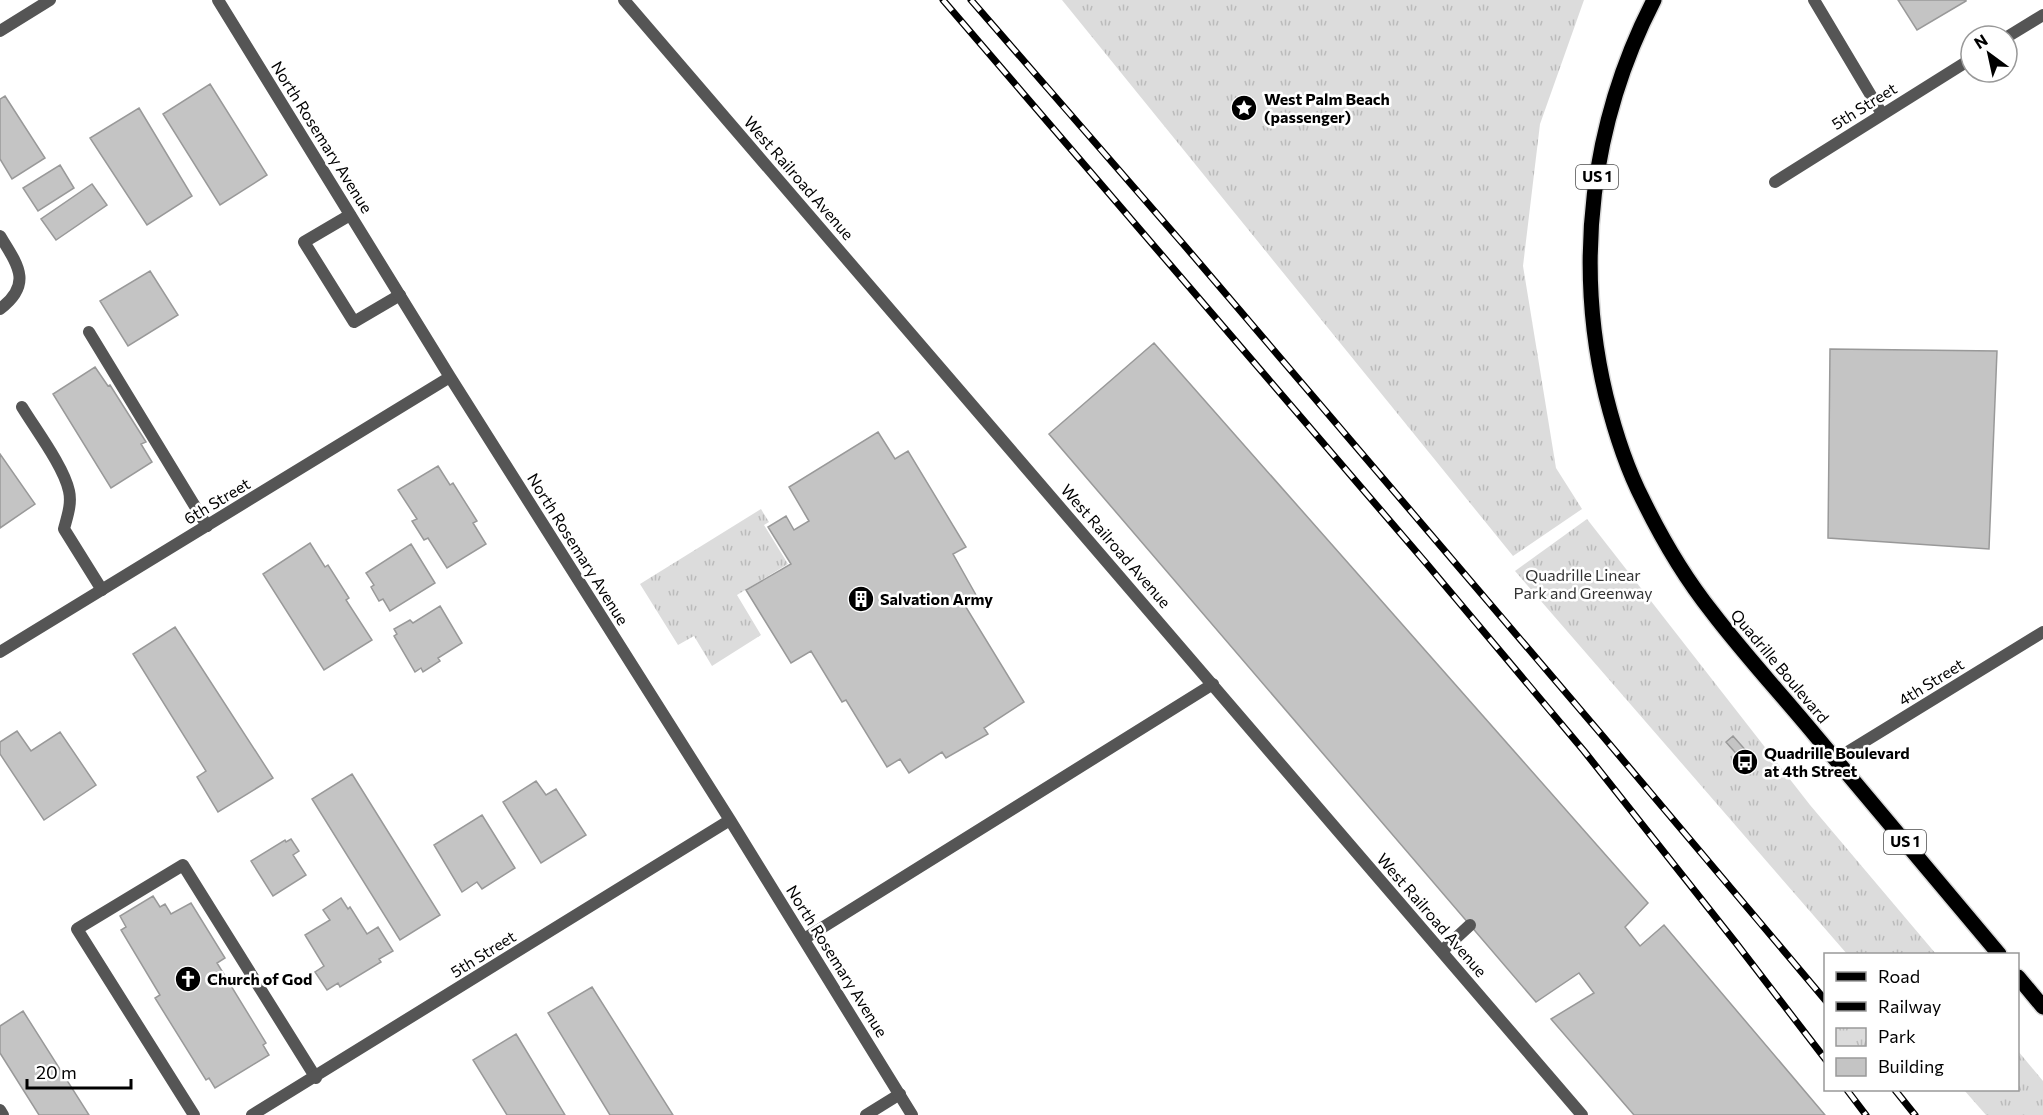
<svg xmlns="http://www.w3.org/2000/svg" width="2043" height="1115" viewBox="0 0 2043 1115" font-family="Commissioner,sans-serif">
  <defs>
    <pattern id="park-tufts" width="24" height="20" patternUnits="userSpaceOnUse" patternTransform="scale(1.5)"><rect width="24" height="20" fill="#dcdcdc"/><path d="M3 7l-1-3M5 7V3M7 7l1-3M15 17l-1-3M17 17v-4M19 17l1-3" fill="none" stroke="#bbb"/></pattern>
  </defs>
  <rect width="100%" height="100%" fill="#fff"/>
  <!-- park -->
  <path fill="url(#park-tufts)" d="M1062 0H1584L1540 124 1523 266 1556 468 1582 509 1513 556Z
    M761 509 769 522 764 525 788 564 737 595 761 635 712 666 694 636 678 645 640 584Z
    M1587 519 1810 805 1936 954H1847L1515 571Z
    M2018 1051 2043 1081V1115H1986L1964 1090H2018Z"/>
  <!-- building -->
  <path fill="#c4c4c4" stroke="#999" stroke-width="1.5" d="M1898 0H1966V1L1917 30Z
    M210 84 267 175 220 205 163 114Z
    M5 96 45 158 12 179 0 159V99Z
    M139 108 192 196 147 225 90 138Z
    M60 165 74 188 38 211 23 188Z
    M92 184 107 205 56 240 41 219Z
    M150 271 178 315 128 346 100 301Z
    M1154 343 1648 903 1625 927 1640 946 1664 925 1825 1115H1634L1551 1019 1594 993 1579 973 1536 1002 1049 434Z
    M1830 349 1997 351 1989 549 1828 538Z
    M95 367 108 386 110 385 146 442 141 444 152 462 111 488 53 394Z
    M878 432 895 459 908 451 966 547 953 554 976 595 964 604 1024 702 984 728 988 734 946 758 942 752 909 773 900 759 887 767 846 700 842 702 811 651 791 663 746 590 791 564 768 527 786 516 794 530 809 521 789 487Z
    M0 454 35 504 0 528Z
    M438 466 450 485 453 483 477 521 473 523 486 544 447 568 428 538 424 540 412 521 417 519 398 490Z
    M310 543 325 567 328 565 349 598 346 600 372 640 324 670 263 574Z
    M411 544 435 583 390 611 383 599 379 601 371 587 374 585 366 573Z
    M440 606 462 643 438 658 440 661 423 672 421 668 415 672 394 636 397 634 394 629 410 620 413 623Z
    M175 627 273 778 218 812 197 777 206 771 133 654Z
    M17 731 31 751 60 732 96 785 44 820 0 754V742Z
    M1733 736 1748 753 1741 759 1726 742Z
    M352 774 440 915 400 940 312 799Z
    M536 781 546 795 556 789 586 835 541 863 503 802Z
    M482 815 515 868 482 889 477 882 462 892 434 845Z
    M291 839 299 851 293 855 306 875 273 896 251 861 285 840 286 842Z
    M153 896 160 907 165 904 171 914 191 903 225 958 217 963 266 1043 263 1045 269 1055 215 1088 209 1078 206 1080 155 998 160 995 121 930 126 927 120 916Z
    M341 898 348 909 350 907 367 934 378 927 393 951 379 959 381 962 340 987 338 983 327 990 315 972 324 966 305 935 330 920 323 910Z
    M592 987 673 1115H610L548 1013Z
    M23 1011 89 1115H39L0 1053V1026Z
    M516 1034 565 1115H507L473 1060Z"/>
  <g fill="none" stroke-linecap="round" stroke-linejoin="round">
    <!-- primary casing -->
    <g stroke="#dbdbdb" stroke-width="18">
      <path id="primary" d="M1654 0C1591 122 1574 263 1606 396 1615 432 1626 467 1643 500 1662 539 1685 578 1712 612 1744 654 1781 694 1815 735 1877 808 1938 881 1999 954
        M2018 977 2043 1007"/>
    </g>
    <!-- lane -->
    <path stroke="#555" stroke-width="12" d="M1814 0 1882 114
      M350 215 304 242 354 322 400 295
      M0 236C18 265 33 284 0 309
      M89 332 207 526
      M22 407C36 430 64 467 69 491 72 504 67 517 64 529L102 590
      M804 939 1213 684
      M1442 951 1470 925
      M0 1110 3 1115
      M194 1115 77 929 183 865 316 1078
      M866 1115 900 1094"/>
    <!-- street -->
    <path stroke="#555" stroke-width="12" d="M218 0 450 377 730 820 912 1115
      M624 0 1582 1115
      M0 31 50 0
      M2007 37 2043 15
      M1775 182 1971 59
      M0 652 450 377
      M1836 759 2043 632
      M252 1115 730 820"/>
    <!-- primary -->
    <use href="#primary" stroke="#000" stroke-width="15"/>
    <!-- rail casing -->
    <g stroke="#000" stroke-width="7">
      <path id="rail" d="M943 0 1426 563 1584 751 1736 943 1826 1060
        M971 0 1184 245 1601 734 1826 1001
        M1847 1090 1866 1115
        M1895 1090 1915 1115"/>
    </g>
    <!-- rail -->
    <use href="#rail" stroke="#fff" stroke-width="4.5" stroke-dasharray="14" stroke-linecap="butt"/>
  </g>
  <!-- icons -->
  <defs>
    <g id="sight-disc" transform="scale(1.35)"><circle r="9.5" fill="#000" stroke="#fff"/><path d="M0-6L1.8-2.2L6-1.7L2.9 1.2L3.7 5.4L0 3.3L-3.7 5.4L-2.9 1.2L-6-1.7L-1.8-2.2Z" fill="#fff"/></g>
    <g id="building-disc" transform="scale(1.35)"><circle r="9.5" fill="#000" stroke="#fff"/><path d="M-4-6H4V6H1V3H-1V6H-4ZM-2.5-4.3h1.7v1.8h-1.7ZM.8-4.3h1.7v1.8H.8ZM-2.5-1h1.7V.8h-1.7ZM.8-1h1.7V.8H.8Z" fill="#fff"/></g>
    <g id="bus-disc" transform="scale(1.35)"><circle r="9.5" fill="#000" stroke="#fff"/><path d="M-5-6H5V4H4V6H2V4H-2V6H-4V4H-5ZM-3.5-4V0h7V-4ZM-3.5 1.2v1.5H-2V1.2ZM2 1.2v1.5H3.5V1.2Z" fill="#fff"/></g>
    <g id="church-disc" transform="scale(1.35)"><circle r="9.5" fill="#000" stroke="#fff"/><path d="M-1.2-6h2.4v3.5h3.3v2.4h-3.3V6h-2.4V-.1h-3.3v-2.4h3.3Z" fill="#fff"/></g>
  </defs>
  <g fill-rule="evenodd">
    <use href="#sight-disc" x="1244" y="108"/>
    <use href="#building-disc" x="861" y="599"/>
    <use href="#bus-disc" x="1745" y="762"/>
    <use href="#church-disc" x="188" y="979"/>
  </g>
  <g text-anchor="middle" stroke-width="5" stroke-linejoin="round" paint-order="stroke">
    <!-- shield labels -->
    <g fill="#fff" stroke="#4c4c4c" stroke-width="1.5">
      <rect x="1576" y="165" width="42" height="24" rx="4.5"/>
      <rect x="1884" y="830" width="42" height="24" rx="4.5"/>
    </g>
    <g font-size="15" font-weight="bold" fill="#000">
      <text x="1597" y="182">US 1</text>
      <text x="1905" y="847">US 1</text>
    </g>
    <!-- poi labels -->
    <g font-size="16" font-weight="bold" fill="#000" stroke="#fff" text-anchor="start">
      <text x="1264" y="105">West Palm Beach<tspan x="1264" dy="18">(passenger)</tspan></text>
      <text x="880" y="605">Salvation Army</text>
      <text x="1764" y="759">Quadrille Boulevard<tspan x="1764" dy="18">at 4th Street</tspan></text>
      <text x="207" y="985">Church of God</text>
    </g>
    <!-- street labels -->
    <g font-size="16" fill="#000" stroke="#fff">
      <text transform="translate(1864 106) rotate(-32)" y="6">5th Street</text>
      <text transform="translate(322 137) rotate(58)" y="6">North Rosemary Avenue</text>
      <text transform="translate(799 178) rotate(49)" y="6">West Railroad Avenue</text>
      <text transform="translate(217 501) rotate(-31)" y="6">6th Street</text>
      <text transform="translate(1116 546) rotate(49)" y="6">West Railroad Avenue</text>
      <text transform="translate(578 549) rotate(58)" y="6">North Rosemary Avenue</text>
      <text transform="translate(1780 666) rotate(50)" y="6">Quadrille Boulevard</text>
      <text transform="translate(1931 682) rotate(-32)" y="6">4th Street</text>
      <text transform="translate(1432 915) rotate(49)" y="6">West Railroad Avenue</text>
      <text transform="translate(483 954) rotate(-32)" y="6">5th Street</text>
      <text transform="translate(837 961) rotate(58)" y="6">North Rosemary Avenue</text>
    </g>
    <!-- park labels -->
    <g font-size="16" fill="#333" stroke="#fff">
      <text x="1583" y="581">Quadrille Linear<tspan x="1583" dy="18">Park and Greenway</tspan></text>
    </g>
  </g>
  <!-- legend -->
  <rect x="1824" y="953" width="195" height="138" fill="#ffffff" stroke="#999999" stroke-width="1.5"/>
  <rect x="1836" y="972" width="30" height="9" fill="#000000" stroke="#999999" stroke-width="1.5"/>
  <text x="1878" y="983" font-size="18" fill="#000000">Road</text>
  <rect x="1836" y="1002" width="30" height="9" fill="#000000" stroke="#999999" stroke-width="1.5"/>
  <text x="1878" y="1013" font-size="18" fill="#000000">Railway</text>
  <rect x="1836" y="1028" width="30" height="18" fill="url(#park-tufts)" stroke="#999999" stroke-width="1.5"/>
  <text x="1878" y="1043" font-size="18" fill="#000000">Park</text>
  <rect x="1836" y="1058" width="30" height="18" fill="#c4c4c4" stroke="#999999" stroke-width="1.5"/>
  <text x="1878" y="1073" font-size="18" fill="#000000">Building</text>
  <!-- north arrow -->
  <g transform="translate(1989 54) rotate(327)"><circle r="28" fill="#ffffff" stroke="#999999" stroke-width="1.5"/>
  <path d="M0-4.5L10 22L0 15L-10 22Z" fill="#000000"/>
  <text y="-9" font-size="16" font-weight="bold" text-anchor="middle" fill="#000000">N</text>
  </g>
  <!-- scale -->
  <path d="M27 1079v9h104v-9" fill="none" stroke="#000000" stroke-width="3"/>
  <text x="36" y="1079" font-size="18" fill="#000000" stroke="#ffffff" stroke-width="4.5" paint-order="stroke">20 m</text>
</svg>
